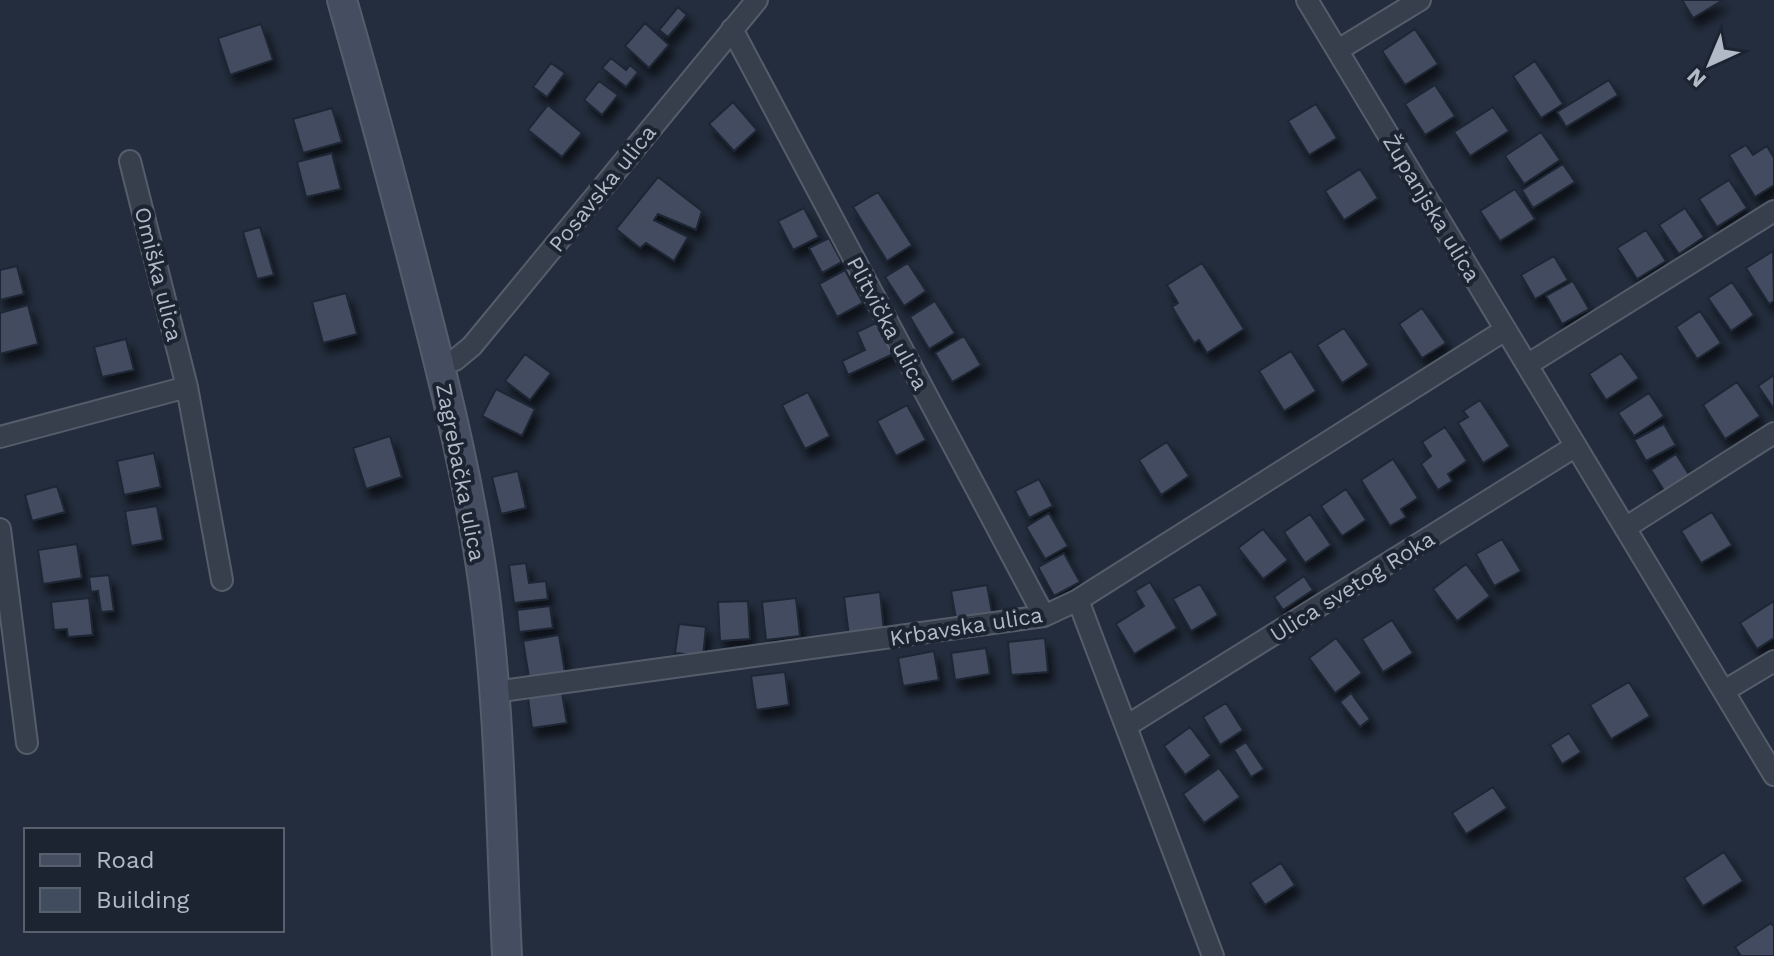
<svg xmlns="http://www.w3.org/2000/svg" width="1774" height="956" viewBox="0 0 1774 956" font-family="'Work Sans',sans-serif">
  <defs>
    <filter id="shadow"><feDropShadow dx="5" dy="9" stdDeviation="4" flood-color="#0009"/></filter>
  </defs>
  <rect width="100%" height="100%" fill="#232d3d"/>
  <!-- building -->
  <path fill="#424c5f" stroke="#1e2634" stroke-width="2" filter="url(#shadow)" d="M1682 0H1723L1693 18Z
    M678 7 687 15 668 37 659 30Z
    M645 23 669 45 649 68 625 46Z
    M261 24 273 60 230 75 218 38Z
    M1415 29 1438 64 1405 85 1382 51Z
    M611 58 626 70 630 65 638 72 626 87 602 68Z
    M1535 61 1563 104 1541 118 1513 76Z
    M551 63 565 73 547 97 533 87Z
    M1609 80 1618 95 1566 127 1557 112Z
    M599 81 618 95 602 115 584 100Z
    M1435 85 1455 116 1425 135 1405 104Z
    M733 102 757 130 734 151 709 124Z
    M1316 104 1337 138 1309 155 1288 121Z
    M548 105 582 133 562 157 528 130Z
    M1493 107 1509 131 1470 156 1454 132Z
    M332 108 342 142 303 153 293 119Z
    M1541 132 1560 160 1524 184 1505 156Z
    M1746 145 1753 155 1767 146 1774 158V185L1755 197 1729 155Z
    M332 153 341 189 306 197 297 162Z
    M1563 164 1575 182 1533 208 1522 190Z
    M1360 169 1378 198 1344 220 1325 191Z
    M658 177 702 211 696 230 658 214 654 220 688 237 674 261 646 243 640 248 616 229Z
    M1729 180 1747 208 1717 227 1699 199Z
    M1515 189 1535 219 1500 241 1480 211Z
    M878 192 912 245 887 261 853 207Z
    M804 208 819 237 793 250 778 221Z
    M1685 208 1704 237 1679 254 1659 225Z
    M260 227 274 275 257 279 243 232Z
    M1646 230 1666 261 1637 279 1617 248Z
    M829 238 842 262 822 273 809 248Z
    M1773 251 1774 301 1769 304 1746 268Z
    M1554 256 1568 280 1535 299 1521 275Z
    M908 263 926 291 904 306 885 277Z
    M1202 263 1244 329 1207 353 1199 340 1194 343 1172 307 1178 303 1167 285Z
    M17 266 24 294 0 300V270Z
    M845 270 863 303 837 317 819 284Z
    M1573 281 1589 309 1562 324 1546 296Z
    M1732 282 1754 315 1731 331 1708 298Z
    M346 293 357 334 323 343 312 302Z
    M935 301 955 333 929 349 910 317Z
    M28 305 38 344 0 354V313Z
    M1422 308 1446 343 1422 358 1399 324Z
    M1700 311 1721 343 1697 359 1676 327Z
    M878 322 893 354 848 375 842 361 865 350 857 332Z
    M1344 328 1369 365 1342 383 1317 345Z
    M964 336 981 365 952 382 935 353Z
    M126 339 134 370 102 377 94 347Z
    M1291 351 1316 391 1284 411 1259 371Z
    M1621 353 1639 378 1606 400 1589 374Z
    M525 354 551 373 530 400 505 381Z
    M1774 375V409L1758 386Z
    M1737 382 1760 416 1725 439 1703 405Z
    M496 389 535 409 522 436 482 416Z
    M808 392 830 436 805 449 782 405Z
    M1649 393 1664 416 1634 436 1618 413Z
    M1480 400 1510 446 1483 463 1458 423 1468 417 1463 411Z
    M907 405 926 440 896 456 877 421Z
    M1664 424 1676 445 1646 461 1634 440Z
    M1445 427 1467 461 1448 474 1452 481 1438 490 1421 464 1431 456 1422 442Z
    M390 436 402 477 366 489 353 448Z
    M1167 442 1189 476 1161 495 1139 460Z
    M154 453 161 487 124 495 117 461Z
    M1676 454 1690 476 1665 492 1651 470Z
    M1393 459 1418 498 1401 509 1406 517 1390 526 1361 480Z
    M518 471 526 508 501 514 492 477Z
    M1039 479 1053 506 1029 518 1015 491Z
    M57 486 65 512 32 521 25 495Z
    M1346 489 1366 520 1342 536 1321 506Z
    M157 506 163 540 131 546 125 511Z
    M1712 512 1732 545 1701 563 1681 531Z
    M1049 513 1068 546 1045 559 1026 527Z
    M1310 514 1331 545 1305 563 1284 532Z
    M1263 529 1288 560 1263 579 1238 548Z
    M1502 539 1521 571 1494 586 1476 554Z
    M77 544 82 578 43 584 38 550Z
    M1064 553 1080 582 1054 596 1038 567Z
    M526 563 529 583 546 581 548 599 514 603 509 565Z
    M1466 564 1490 596 1457 621 1433 589Z
    M109 575 114 611 101 612 98 591 91 592 89 577Z
    M1304 576 1313 590 1283 610 1274 597Z
    M1150 582 1177 628 1134 654 1116 624 1144 606 1135 591Z
    M1200 584 1218 615 1191 631 1173 599Z
    M987 585 992 613 956 619 951 591Z
    M880 592 884 632 849 636 844 597Z
    M89 598 93 635 68 637 67 629 54 630 51 602Z
    M796 598 800 636 766 640 762 602Z
    M748 601 750 639 720 641 718 602Z
    M1774 601V638L1757 649 1740 623Z
    M550 606 553 628 519 632 517 610Z
    M1392 620 1413 653 1383 672 1362 639Z
    M679 624 706 627 703 656 675 653Z
    M559 635 565 673 529 678 523 641Z
    M1045 638 1048 672 1011 675 1008 642Z
    M1336 638 1362 673 1335 693 1309 658Z
    M986 648 990 674 955 680 951 653Z
    M934 651 939 680 903 686 898 658Z
    M785 672 789 705 756 710 751 676Z
    M1629 682 1650 716 1611 739 1590 705Z
    M562 693 567 723 532 728 528 698Z
    M1351 693 1370 719 1360 727 1340 702Z
    M1226 703 1243 730 1220 745 1203 717Z
    M1190 727 1211 756 1185 775 1164 746Z
    M1569 733 1581 752 1562 764 1550 745Z
    M1246 742 1264 769 1251 777 1234 750Z
    M1219 768 1240 797 1204 823 1183 794Z
    M1493 787 1507 808 1466 834 1452 813Z
    M1724 852 1743 881 1703 906 1684 878Z
    M1281 863 1295 885 1265 905 1250 883Z
    M1771 923 1774 927V956H1741L1735 947Z"/>
  <g fill="none" stroke-linecap="round" stroke-linejoin="round">
    <!-- street casing -->
    <g stroke="#555d6b" stroke-width="24">
      <path id="street" d="M1307 0 1774 775
        M732 29 1044 616
        M1338 50 1420 0
        M130 161 187 387 222 580
        M439 365 455 360 472 346 757 0
        M1527 365 1774 211
        M0 437 187 387
        M1625 528 1774 433
        M0 529 27 743
        M1078 600 1213 956
        M1724 691 1774 661
        M494 692 1044 616 1078 600 1505 330
        M1128 725 1576 446"/>
    </g>
    <!-- secondary casing -->
    <g stroke="#555d6b" stroke-width="32">
      <path id="secondary" d="M342 0C371 101 398 202 424 304 448 397 471 492 484 588 500 710 501 833 507 956"/>
    </g>
    <!-- street -->
    <use href="#street" stroke="#373f4d" stroke-width="20"/>
    <!-- secondary -->
    <use href="#secondary" stroke="#454e60" stroke-width="28"/>
  </g>
  <g text-anchor="middle" stroke-width="8" stroke-linejoin="round" paint-order="stroke">
    <!-- street labels -->
    <g font-size="22" fill="#b2bac8" stroke="#1c2432">
      <text transform="translate(602 188) rotate(-51)" y="8">Posavska ulica</text>
      <text transform="translate(1432 208) rotate(59)" y="8">Županjska ulica</text>
      <text transform="translate(159 274) rotate(76)" y="8">Omiška ulica</text>
      <text transform="translate(888 323) rotate(62)" y="8">Plitvička ulica</text>
      <text transform="translate(461 472) rotate(79)" y="8">Zagrebačka ulica</text>
      <text transform="translate(1352 586) rotate(-32)" y="8">Ulica svetog Roka</text>
      <text transform="translate(966 626) rotate(-9)" y="8">Krbavska ulica</text>
    </g>
  </g>
  <!-- legend -->
  <rect x="24" y="828" width="260" height="104" fill="#1c2432" stroke="#58606e" stroke-width="2"/>
  <rect x="40" y="854" width="40" height="12" fill="#454e60" stroke="#58606e" stroke-width="2"/>
  <text x="96" y="868" font-size="24" fill="#b2bac8">Road</text>
  <rect x="40" y="888" width="40" height="24" fill="#424c5f" stroke="#58606e" stroke-width="2"/>
  <text x="96" y="908" font-size="24" fill="#b2bac8">Building</text>
  <!-- north arrow -->
  <g transform="translate(1710 64) rotate(224)" stroke="#1c2432" stroke-width="6" paint-order="stroke">
  <path d="M0-6L14 30L0 20L-14 30Z" fill="#b2bac8"/>
  <text y="-12" font-size="22" font-weight="bold" text-anchor="middle" fill="#b2bac8">N</text>
  </g>
</svg>
